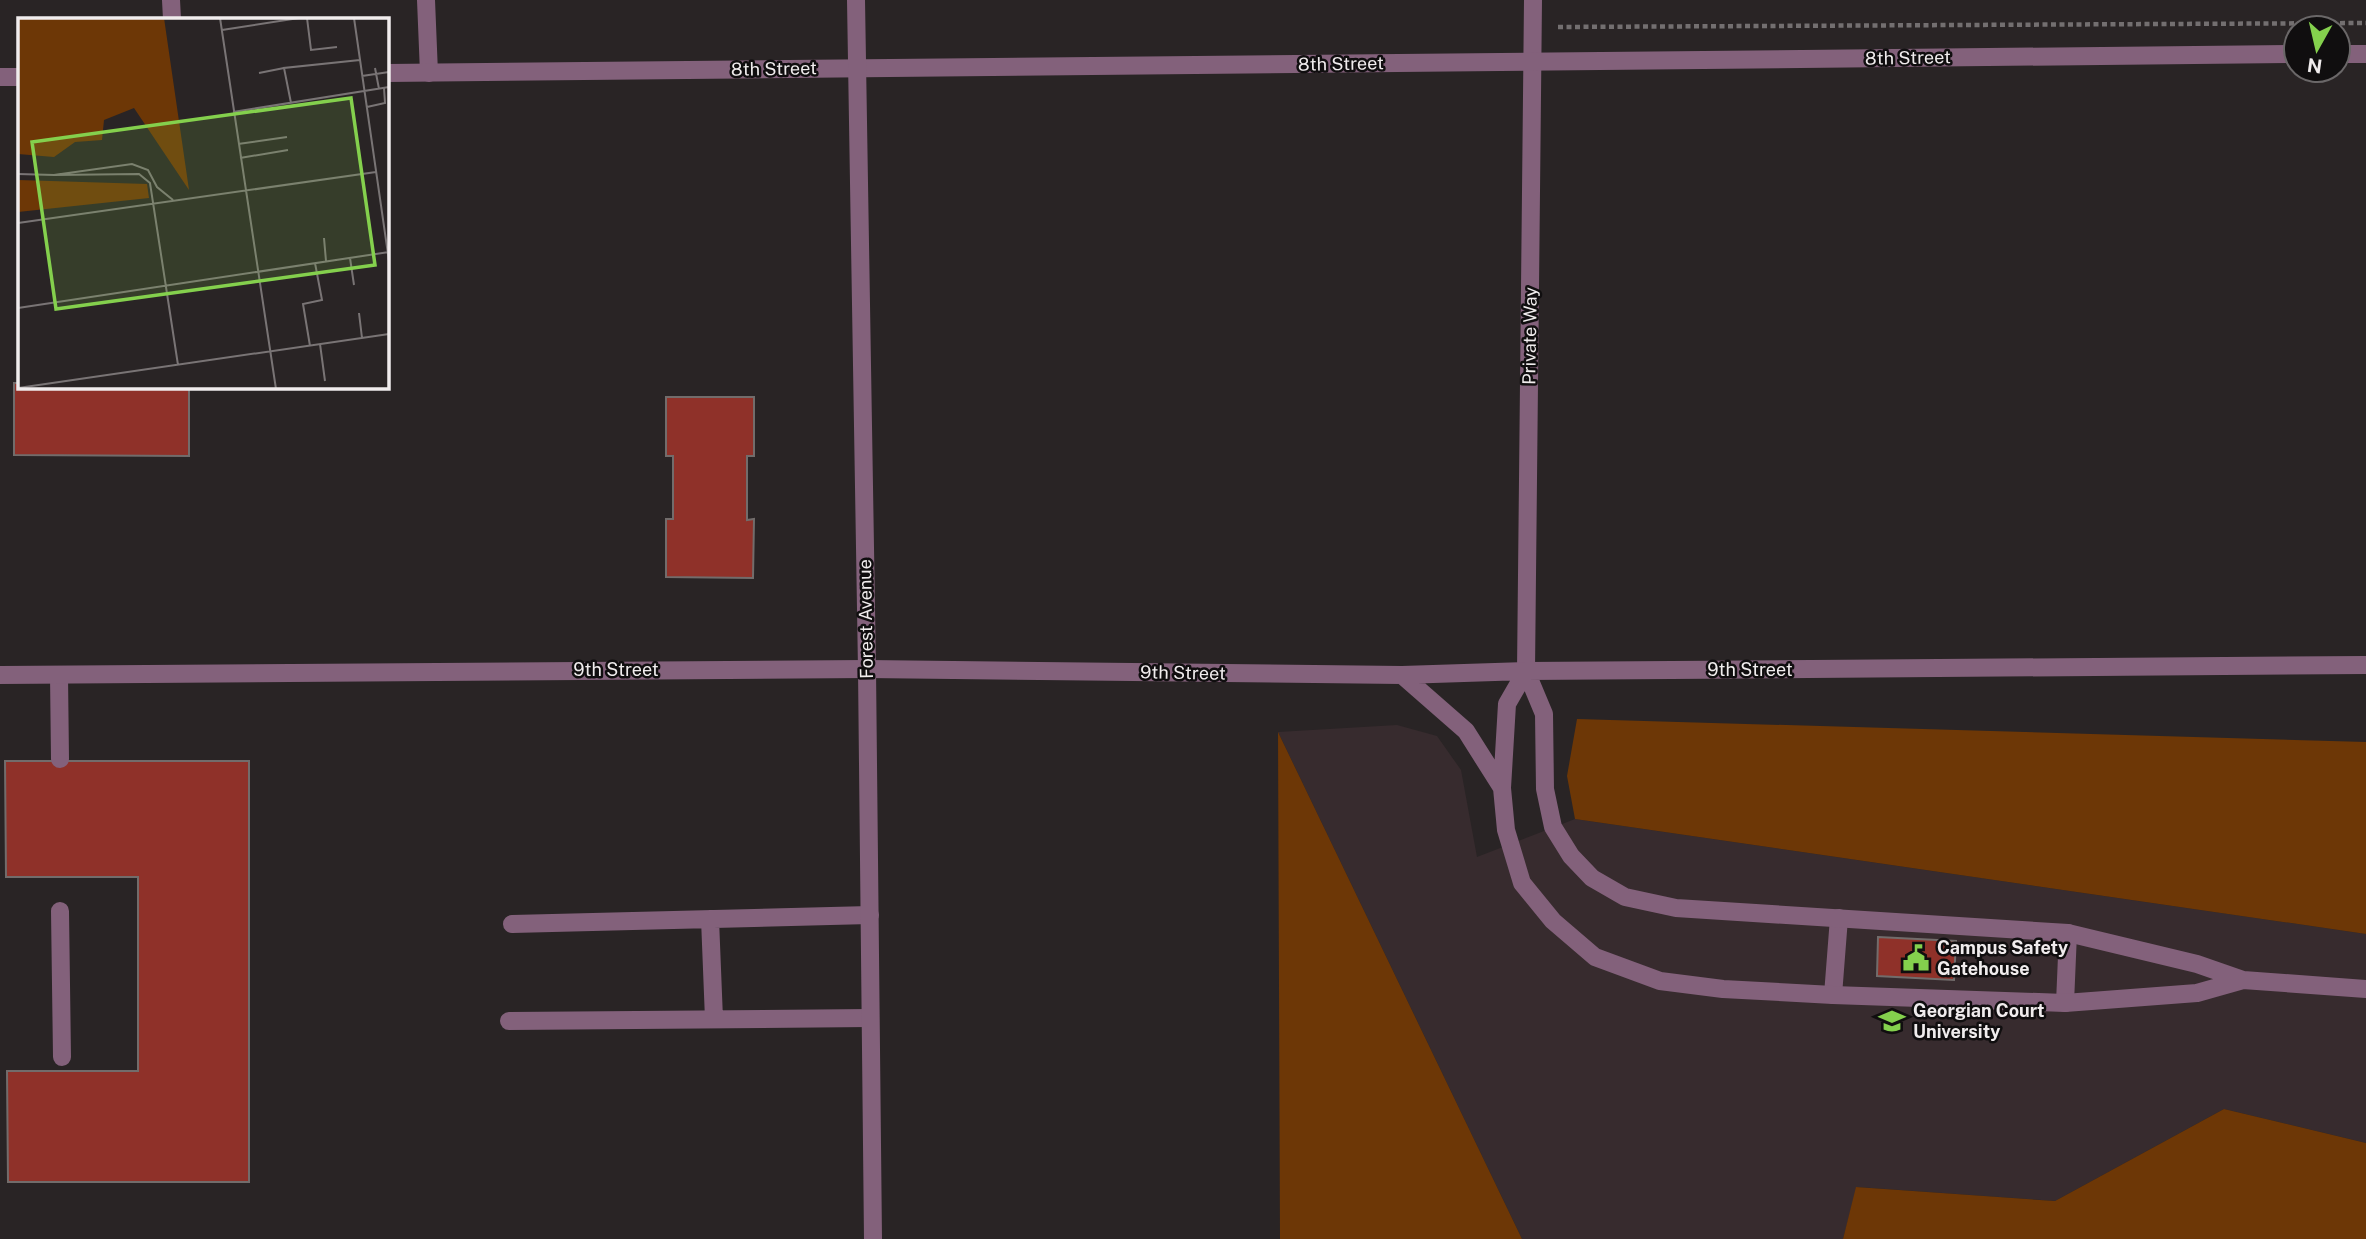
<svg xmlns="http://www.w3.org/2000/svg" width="2366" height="1239" viewBox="0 0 2366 1239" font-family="'Public Sans',sans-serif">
  <rect width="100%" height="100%" fill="#292425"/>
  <!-- built -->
  <path fill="#372b2e" d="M1397 725 1437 736 1461 770 1477 857 1575 819 2366 934V1143L2224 1109 2055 1201 1857 1187 1843 1239H1522L1278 732Z"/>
  <!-- green -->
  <path fill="#6d3706" d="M1577 719 2366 742V934L1575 819 1567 776Z
    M1278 732 1522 1239H1280Z
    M2224 1109 2366 1143V1239H1843L1856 1187 2055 1201Z"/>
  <!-- building -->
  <path fill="#8f3129" stroke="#726c6b" stroke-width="2" d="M14 383H19V387H189V456L14 455Z
    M666 397H754V456H747V520L754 519 753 578 666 577V519H673V456H666Z
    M5 761H249V1182H8L7 1071H138V877H6Z
    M1878 937 1956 941 1954 980 1877 976Z"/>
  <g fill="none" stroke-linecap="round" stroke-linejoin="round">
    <!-- path -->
    <path stroke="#736f70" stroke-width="4.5" stroke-dasharray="5 3.5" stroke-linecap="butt" d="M1558 27 2366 23"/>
    <!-- service -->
    <path stroke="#83617b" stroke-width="18" d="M171 0 172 19
      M426 0 429 73
      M1526 671 1533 0
      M59 675 60 759
      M60 911 62 1057
      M710 919 714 1019
      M512 924 870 915
      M1833 995 1839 918
      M2065 1003 2068 933
      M509 1021 870 1018"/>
    <!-- minor -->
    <path stroke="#83617b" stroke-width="18" d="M2338 54H2366
      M387 73 2296 54
      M0 77H19
      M0 675 867 669 1402 675 1526 671 2366 665
      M1402 675 1466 731 1502 788 1506 830 1522 883 1553 921 1595 957 1660 981 1723 989 1833 995 2065 1003 2197 993 2243 980 2197 964 2068 933 1676 908 1625 897 1592 878 1571 856 1553 827 1545 789 1544 714 1526 671
      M1502 788 1507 704 1526 671
      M2243 980 2366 989"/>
    <!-- tertiary -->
    <path stroke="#83617b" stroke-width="18" d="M856 0 867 669 873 1239"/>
  </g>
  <!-- icons -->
  <defs>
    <g id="civic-bare" transform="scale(2.1)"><path d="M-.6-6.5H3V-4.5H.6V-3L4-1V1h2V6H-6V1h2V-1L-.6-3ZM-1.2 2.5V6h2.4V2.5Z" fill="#84d04d" stroke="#100e0f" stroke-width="2.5" paint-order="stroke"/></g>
    <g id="university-bare" transform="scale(2.1)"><path d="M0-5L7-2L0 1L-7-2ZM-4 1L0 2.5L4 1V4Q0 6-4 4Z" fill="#84d04d" stroke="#100e0f" stroke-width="2.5" paint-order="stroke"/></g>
  </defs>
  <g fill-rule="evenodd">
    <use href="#civic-bare" x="1916" y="958"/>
    <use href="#university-bare" x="1892" y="1021"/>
  </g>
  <g text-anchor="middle" stroke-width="5" stroke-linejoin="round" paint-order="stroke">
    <!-- street labels -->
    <g font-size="18" fill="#f0eced" stroke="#100e0f">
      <text transform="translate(1908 58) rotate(-1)" y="6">8th Street</text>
      <text transform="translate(1341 64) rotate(-1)" y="6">8th Street</text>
      <text transform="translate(774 69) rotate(-1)" y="6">8th Street</text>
      <text transform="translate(1530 336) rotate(-89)" y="6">Private Way</text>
      <text transform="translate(866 619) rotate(-91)" y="6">Forest Avenue</text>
      <text x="616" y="676">9th Street</text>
      <text x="1750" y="676">9th Street</text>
      <text transform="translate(1183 673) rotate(1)" y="6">9th Street</text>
    </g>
    <!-- poi labels -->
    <g font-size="18" font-weight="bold" fill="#f0eced" stroke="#100e0f" text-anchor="start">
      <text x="1937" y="954">Campus Safety<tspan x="1937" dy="21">Gatehouse</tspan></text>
      <text x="1913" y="1017">Georgian Court<tspan x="1913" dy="21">University</tspan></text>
    </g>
  </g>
  <!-- overview -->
  <g transform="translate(18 18)">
    <rect width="371" height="371" fill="#292425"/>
    <path d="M0 0H146L171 172 116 90 86 102 84 122 57 124 36 139 0 136ZM0 162 129 166 131 180 0 194Z" fill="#6d3706"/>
    <path fill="none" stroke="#797475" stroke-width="2" d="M202 0 258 371M289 0 293 32 319 29M336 0 371 243M204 12 281 0M357 50 361 71M241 55 266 50M344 58 371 54M273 85 266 50 342 42M349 89 367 85 366 70M215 94 371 69M220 126 269 119M222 140 270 132M0 156 36 157M155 182 139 169 130 152 114 146 36 157 121 156 132 165 160 347M0 205 358 154M306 220 308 243M332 240 336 267M0 290 371 234M341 295 344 320M302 326 307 363M292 328 285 286 304 282 297 245M0 370 371 316"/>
    <path fill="#84d04d" fill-opacity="0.15" stroke="#84d04d" stroke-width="3.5" d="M333 80 357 247 38 291 14 124Z"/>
    <rect width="371" height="371" fill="none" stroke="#f0eced" stroke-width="3.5"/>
  </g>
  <!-- north arrow -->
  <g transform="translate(2317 49) rotate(188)"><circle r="33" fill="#100e0f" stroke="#6a6768" stroke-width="2"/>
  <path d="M0-5L12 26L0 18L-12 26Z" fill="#84d04d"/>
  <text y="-10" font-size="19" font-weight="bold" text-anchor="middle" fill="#f0eced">N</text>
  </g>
</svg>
